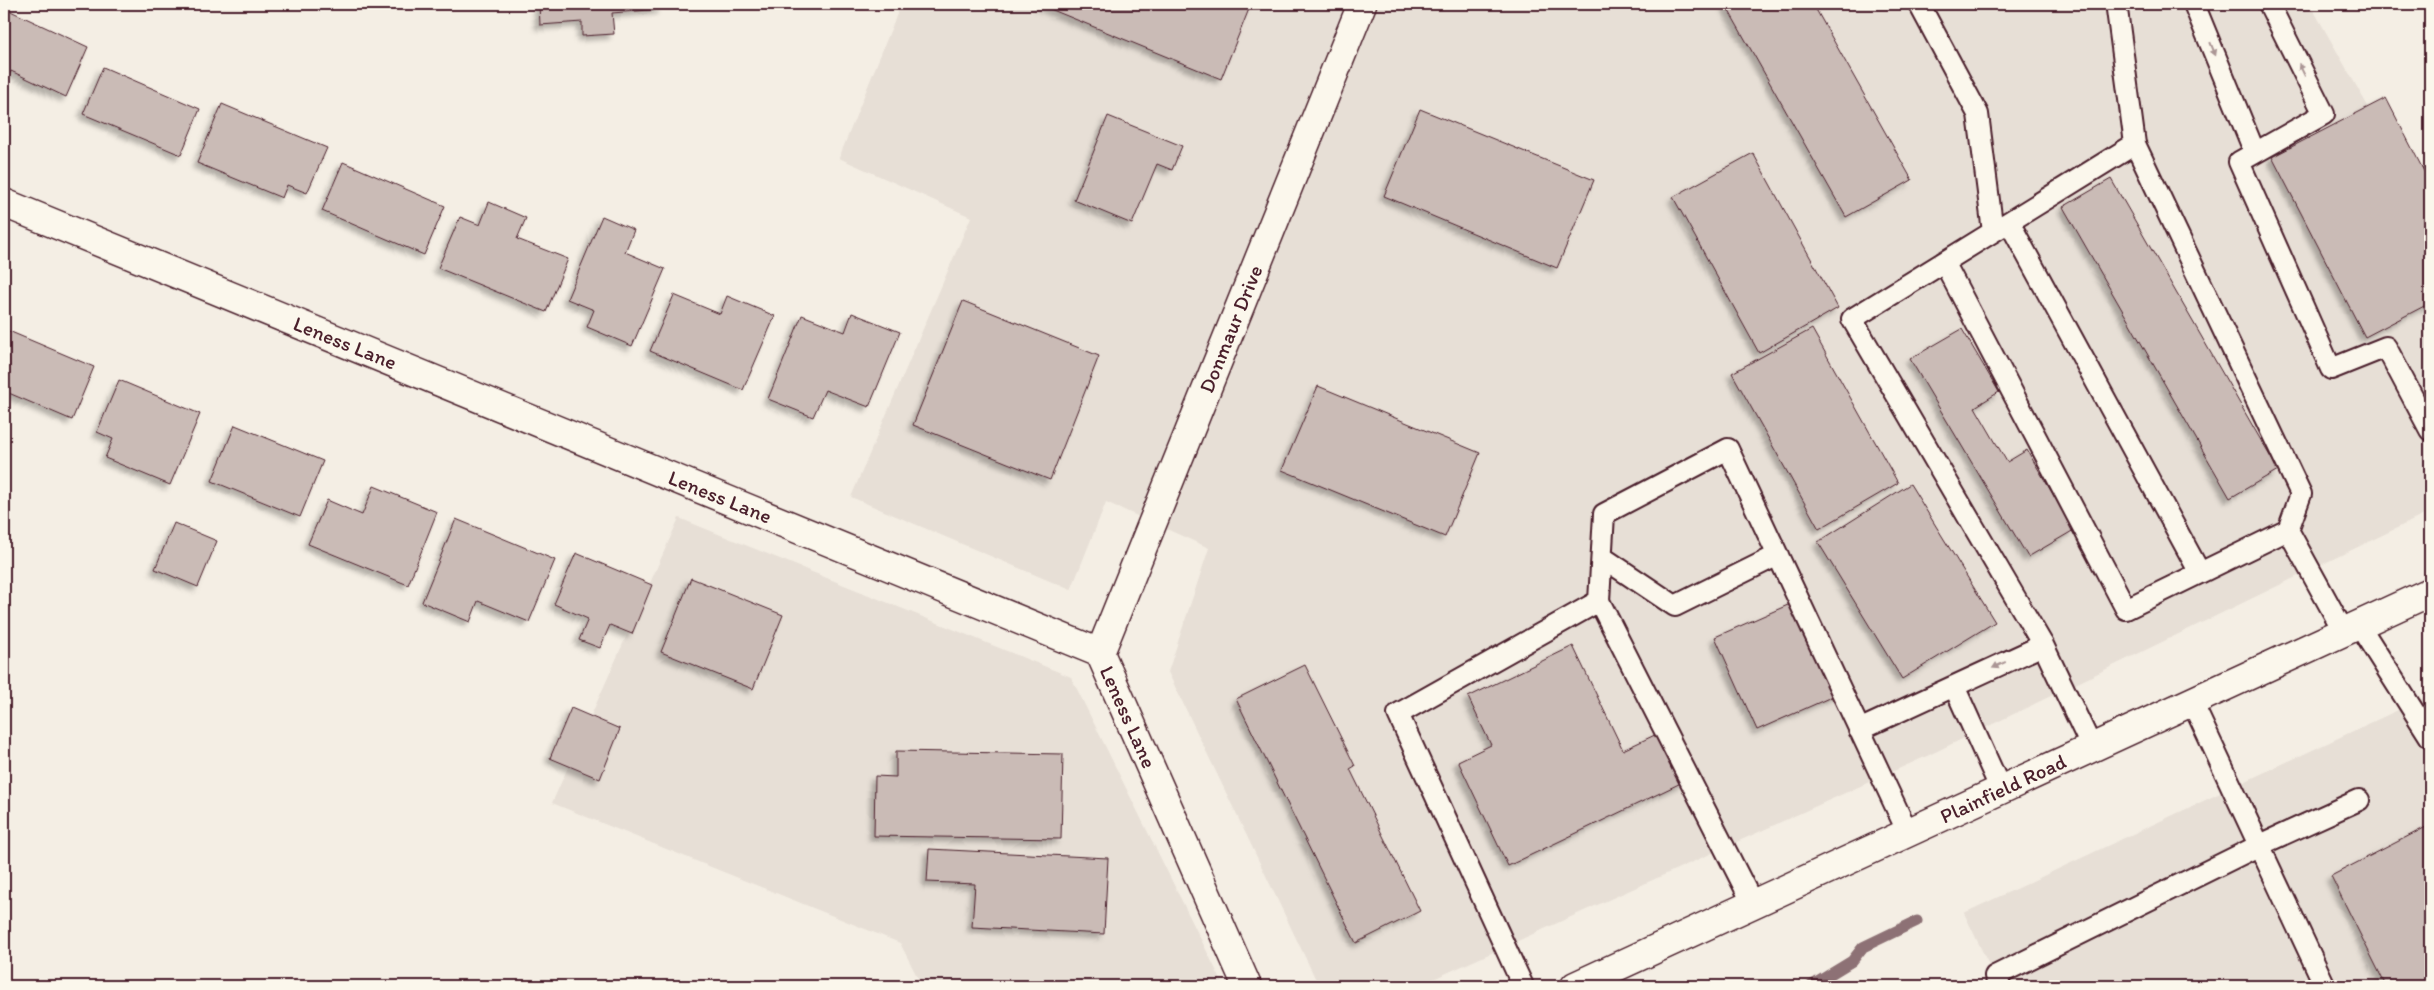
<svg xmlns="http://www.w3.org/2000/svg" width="2434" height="990" viewBox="0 0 2434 990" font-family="Itim,sans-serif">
  <defs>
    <filter id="shadow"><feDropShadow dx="-4.5" dy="4.5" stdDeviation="2.5" flood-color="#0004"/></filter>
  </defs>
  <rect width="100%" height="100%" fill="#f4eee4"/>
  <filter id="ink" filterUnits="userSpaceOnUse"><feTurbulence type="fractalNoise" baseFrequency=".02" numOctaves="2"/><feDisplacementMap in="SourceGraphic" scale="10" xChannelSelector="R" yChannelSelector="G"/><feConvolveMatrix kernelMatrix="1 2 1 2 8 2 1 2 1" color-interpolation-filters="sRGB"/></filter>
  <g filter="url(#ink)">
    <!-- built -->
    <path fill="#e7dfd6" d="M901 4H2310L2430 216V512L1927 756 1418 986H1319L1168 672 1209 548 1106 502 1071 590 851 497 971 217 839 158Z
      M679 518 1071 677 1224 986H922L900 943 552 803Z
      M2430 695V986H1999L1964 913Z"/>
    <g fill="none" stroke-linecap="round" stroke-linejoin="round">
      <!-- stream -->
      <path stroke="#8d7174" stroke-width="11" d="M1811 986 1852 961 1863 947 1917 921"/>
    </g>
    <!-- building -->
    <path fill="#cabbb6" stroke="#4a1f2b" filter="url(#shadow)" d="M539 4H660L661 9 612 13 614 34 582 36V22L540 25Z
      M1038 4H1251L1221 79Z
      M1725 4H1813L1912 180 1846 217Z
      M4 8 88 47 66 97 11 71 6 81 4 80Z
      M103 67 200 109 181 155 83 114Z
      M2386 98 2430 183V303L2365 337 2272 157Z
      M222 104 327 148 307 193 287 185 282 198 197 163Z
      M1420 109 1594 180 1557 268 1384 196Z
      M1108 116 1182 146 1172 170 1157 164 1132 224 1074 200Z
      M1753 153 1838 308 1759 353 1673 197Z
      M343 162 445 206 424 255 322 211Z
      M2111 179 2278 470 2230 498 2063 207Z
      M489 202 526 218 517 239 568 259 546 312 438 268 460 217 480 225Z
      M602 216 634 230 625 252 665 269 632 346 587 327 594 310 567 299Z
      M674 295 720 314 727 296 775 316 743 390 650 351Z
      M963 301 1099 356 1050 480 913 425Z
      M852 313 900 332 869 407 825 390 813 417 768 399 802 315 845 332Z
      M4 329 94 367 72 420 4 391Z
      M1812 329 1898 483 1819 529 1732 373Z
      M1962 329 1999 392 1975 407 2007 462 2027 450 2074 530 2028 557 1910 359Z
      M119 380 200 414 170 485 105 458 113 439 97 432Z
      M1318 386 1480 453 1445 537 1282 470Z
      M235 425 323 461 300 517 212 481Z
      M1910 484 1995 622 1902 679 1818 542Z
      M374 486 437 512 408 585 308 544 327 500 362 515Z
      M456 519 555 560 529 622 478 601 470 622 422 602Z
      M174 523 217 541 198 587 155 569Z
      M576 553 652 585 632 634 610 625 600 648 579 640 588 619 554 604Z
      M691 578 783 615 753 689 661 652Z
      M1797 601 1838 694 1757 730 1715 637Z
      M1573 646 1623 750 1659 733 1683 782 1508 866 1458 761 1491 745 1468 697Z
      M1305 665 1355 766 1350 769 1420 911 1356 943 1236 699Z
      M571 708 620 729 600 779 550 758Z
      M896 751 1063 754 1061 839 874 836 875 776 896 777Z
      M2426 827 2430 835V986H2386L2331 876Z
      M929 849 1108 858 1104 934 972 927 975 884 927 882Z"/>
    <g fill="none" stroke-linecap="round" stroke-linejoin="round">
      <!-- lane casing -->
      <g stroke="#4a1f2b" stroke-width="24">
        <path id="lane" d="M1919 4 1978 114 1993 232
          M2118 4 2117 10 2135 144
          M2194 4 2255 153
          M2269 4 2324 114 2239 162 2331 369 2386 347 2430 430
          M2009 222 2200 573
          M1944 262 2126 609 2288 530
          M1602 557 1675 606 1778 555
          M1599 601 1604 514 1728 449 1908 833
          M2359 625 2430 737
          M1954 686 2001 790
          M2192 702 2325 986
          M1859 730 2043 645
          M2092 748 2043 645 1852 319 2135 144 2301 494 2288 530 2344 632
          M1523 986 1398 714 1599 601 1753 904
          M2000 986 1995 976 2260 845 2359 800"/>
      </g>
      <!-- street casing -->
      <g stroke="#4a1f2b" stroke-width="31">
        <path id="street" d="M4 203 1100 653 1247 986
          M1100 653 1362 4"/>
      </g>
      <!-- primary casing -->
      <g stroke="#4a1f2b" stroke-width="31">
        <path id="primary" d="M1575 986 2430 592"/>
      </g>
      <!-- lane -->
      <use href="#lane" stroke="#fbf7ec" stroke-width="20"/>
      <!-- street -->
      <use href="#street" stroke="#fbf7ec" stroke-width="28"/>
      <!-- primary -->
      <use href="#primary" stroke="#fbf7ec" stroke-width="28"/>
    </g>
    <!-- one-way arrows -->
    <defs><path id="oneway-solid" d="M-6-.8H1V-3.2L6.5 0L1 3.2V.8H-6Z" transform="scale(1.25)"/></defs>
    <g fill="#ab9695">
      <use href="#oneway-solid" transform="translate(2213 49) rotate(68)"/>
      <use href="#oneway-solid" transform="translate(2302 70) rotate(-116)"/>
      <use href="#oneway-solid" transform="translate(1999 665) rotate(155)"/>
    </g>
  </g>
  <g text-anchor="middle" stroke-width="4" stroke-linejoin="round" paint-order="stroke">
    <!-- street labels -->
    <g font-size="21" fill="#4a1f2b" stroke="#fbf7ec">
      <text transform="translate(1231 329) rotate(-68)" y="7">Donmaur Drive</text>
      <text transform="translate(345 343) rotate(22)" y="7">Leness Lane</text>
      <text transform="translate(720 497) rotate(22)" y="7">Leness Lane</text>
      <text transform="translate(1128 717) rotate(66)" y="7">Leness Lane</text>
      <text transform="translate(2003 789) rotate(-25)" y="7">Plainfield Road</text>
    </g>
  </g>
  <!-- margin -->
  <rect width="2434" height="990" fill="none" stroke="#fbf7ec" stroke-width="20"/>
  <rect x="10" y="10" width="2414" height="970" fill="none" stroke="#4a1f2b" stroke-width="2" filter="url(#ink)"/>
</svg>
